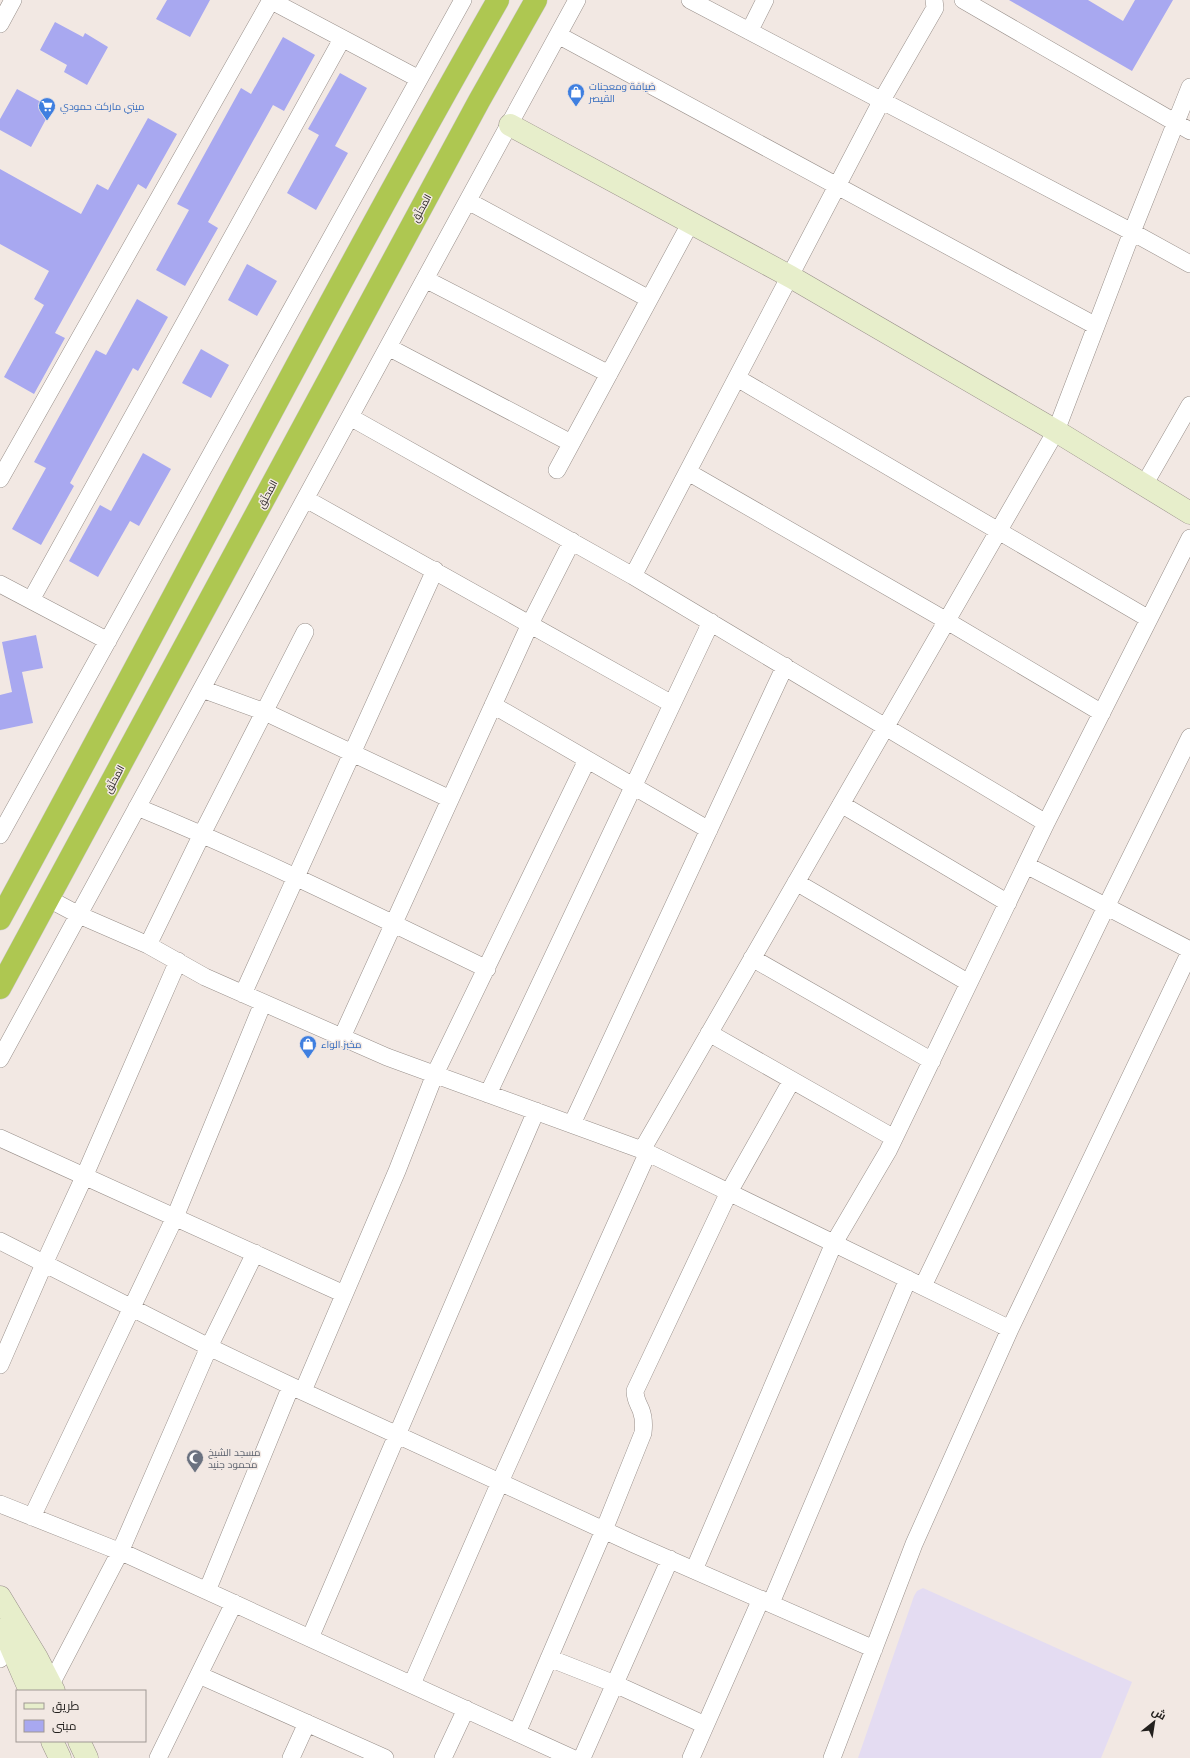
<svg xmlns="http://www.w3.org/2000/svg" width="1190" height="1758" viewBox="0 0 1190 1758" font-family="Arial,Cairo,sans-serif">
  <rect width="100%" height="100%" fill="#f2e8e3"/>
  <!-- education -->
  <path fill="#e4dcf2" d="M923 1588 1132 1682 1101 1758H858L914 1596 917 1591Z"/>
  <!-- building -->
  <path fill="#a8a8f0" d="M167 0H210L190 37 156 19Z
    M1009 0H1088L1123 21 1135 0H1173L1132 71Z
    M55 22 83 37 85 33 108 47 87 85 64 72 67 65 40 50Z
    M283 37 315 55 284 111 273 105 208 222 218 228 185 286 156 270 189 210 177 204 241 88 251 94Z
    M340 73 367 88 335 146 348 153 316 210 287 193 319 135 308 129Z
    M17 89 52 108 31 147 0 130V119Z
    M148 118 177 134 146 189 138 184 55 333 65 338 34 394 4 377 44 305 34 299 49 271 0 244V169L81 214 97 184 108 190Z
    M247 264 277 281 257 316 228 300Z
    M137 299 168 317 138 371 133 368 70 483 74 486 41 545 12 529 46 468 34 462 96 350 106 355Z
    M201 349 229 365 211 398 182 383Z
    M143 453 171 469 139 526 130 521 98 577 69 561 100 505 111 511Z
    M36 635 43 668 22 672 33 723 0 730V695L12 692 2 642Z"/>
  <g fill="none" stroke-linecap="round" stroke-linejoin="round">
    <!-- street casing -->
    <g stroke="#988f8a" stroke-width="18">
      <path id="street" d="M270 0 419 79
        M690 0 1132 232 1190 264
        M963 0 1190 131
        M0 24 13 0
        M750 30 765 0
        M558 35 1096 326
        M468 201 649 299
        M425 279 609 374
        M388 347 571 443
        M737 378 1149 619
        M350 417 633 576 1046 823
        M557 470 691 222
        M688 472 947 621 1102 713
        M0 479 271 0
        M1144 485 1190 405
        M306 499 672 704
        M633 576 882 100 935 8 934 0
        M0 584 108 641
        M31 600 342 39
        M202 689 265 712 450 799
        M493 705 709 830
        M841 804 1008 903
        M137 807C256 856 371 913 487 969
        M0 835 463 0
        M1026 865 1190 950
        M796 882 969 983
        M49 899 79 915 148 945 205 977 387 1057 642 1150 1010 1329
        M148 945 202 834 305 632
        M752 958 932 1061
        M243 994 435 570
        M709 1033 894 1138
        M342 1037 530 624 572 541
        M0 1059 577 0
        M488 1094 711 622
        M572 1124 785 666
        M0 1138 344 1294
        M642 1150 1056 431 1132 232 1190 87
        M0 1241 209 1347 291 1386 634 1544 874 1649
        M923 1286 1106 907 1190 737
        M0 1365 44 1264 84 1177 178 961
        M303 1391 397 1171 435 1074 587 760
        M0 1504 126 1554 572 1758
        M32 1517 175 1217 263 1003
        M694 1570 834 1243 888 1151 1046 823 1190 538
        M207 1591 291 1386
        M771 1603 908 1279
        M310 1638 536 1111
        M549 1658 615 1684 705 1725
        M0 1659 10 1645
        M199 1675 385 1758
        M51 1684 120 1552 209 1347 255 1253
        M412 1684 500 1482 648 1152
        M517 1733 604 1530 643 1433C644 1425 644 1418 641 1410 638 1403 635 1399 635 1391L729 1192 792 1080
        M158 1758 234 1603
        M291 1758 307 1723
        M443 1758 466 1709
        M582 1758 670 1559
        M691 1758 761 1599
        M832 1758 914 1544 1010 1329 1190 952"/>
    </g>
    <!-- secondary casing -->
    <g stroke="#988f8a" stroke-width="23">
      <path id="secondary" d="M510 125 791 277 1056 431 1190 513
        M0 1597 37 1658 54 1691
        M0 1630 10 1645 30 1691
        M52 1741 60 1758
        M79 1741 87 1758"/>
    </g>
    <!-- highway casing -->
    <g stroke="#cac9c9" stroke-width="23">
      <path id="highway" d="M0 919C167 613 325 303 498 0
        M0 988 479 101 536 0"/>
    </g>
    <!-- street -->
    <use href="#street" stroke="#fff" stroke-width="17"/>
    <!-- secondary -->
    <use href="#secondary" stroke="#e7eecb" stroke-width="22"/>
    <!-- highway -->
    <use href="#highway" stroke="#aec751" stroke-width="22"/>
  </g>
  <!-- icons -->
  <defs>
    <g id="shop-pin" transform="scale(0.9)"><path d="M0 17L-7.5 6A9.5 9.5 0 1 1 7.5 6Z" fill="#3f7fe0" stroke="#f2e8e3"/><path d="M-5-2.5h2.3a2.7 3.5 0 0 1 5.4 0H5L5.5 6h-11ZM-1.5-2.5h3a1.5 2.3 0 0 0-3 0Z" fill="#fff"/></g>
    <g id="supermarket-pin" transform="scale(0.9)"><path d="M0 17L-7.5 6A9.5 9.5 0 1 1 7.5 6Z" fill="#3f7fe0" stroke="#f2e8e3"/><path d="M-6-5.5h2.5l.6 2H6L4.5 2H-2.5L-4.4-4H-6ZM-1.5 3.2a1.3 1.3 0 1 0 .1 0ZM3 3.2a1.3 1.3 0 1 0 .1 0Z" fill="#fff"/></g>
    <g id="mosque-pin" transform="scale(0.9)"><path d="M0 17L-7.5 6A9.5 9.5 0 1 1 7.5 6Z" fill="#6b7280" stroke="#f2e8e3"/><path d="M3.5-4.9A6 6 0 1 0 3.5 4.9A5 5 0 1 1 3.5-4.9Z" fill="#fff"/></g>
  </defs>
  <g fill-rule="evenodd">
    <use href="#shop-pin" x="576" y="92"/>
    <use href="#supermarket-pin" x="47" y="106"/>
    <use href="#shop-pin" x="308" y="1044"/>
    <use href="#mosque-pin" x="195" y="1458"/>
  </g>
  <g text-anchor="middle" stroke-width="3" stroke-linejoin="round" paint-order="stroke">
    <!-- shop labels -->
    <g font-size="10" fill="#366cbe" stroke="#f2e8e3" text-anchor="start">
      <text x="589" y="90">ضيافة ومعجنات<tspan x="589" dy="12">القيصر</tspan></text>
      <text x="60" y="110">ميني ماركت حمودي</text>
      <text x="321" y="1048">مخبز الواء</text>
    </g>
    <!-- street labels -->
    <g font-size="10" fill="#23201e" stroke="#f2e8e3">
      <text transform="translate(421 208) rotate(-62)" y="4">المحلّق</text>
      <text transform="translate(267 494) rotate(-62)" y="4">المحلّق</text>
      <text transform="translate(114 779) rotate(-62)" y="4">المحلّق</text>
    </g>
    <!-- worship labels -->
    <g font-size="10" fill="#5b616d" stroke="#f2e8e3" text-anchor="start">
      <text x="208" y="1456">مسجد الشيخ<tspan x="208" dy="12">محمود جنيد</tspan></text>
    </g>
  </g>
  <!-- legend -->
  <rect x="16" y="1690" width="130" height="52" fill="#f2e8e3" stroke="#9f9894"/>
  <rect x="24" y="1703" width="20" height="6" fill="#e7eecb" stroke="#9f9894"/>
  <text x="52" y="1710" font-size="12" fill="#23201e">طريق</text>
  <rect x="24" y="1720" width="20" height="12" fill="#a8a8f0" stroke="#9f9894"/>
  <text x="52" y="1730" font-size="12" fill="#23201e">مبنى</text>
  <!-- north arrow -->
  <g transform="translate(1154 1722) rotate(30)" stroke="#f2e8e3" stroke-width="3" paint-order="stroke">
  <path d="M0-3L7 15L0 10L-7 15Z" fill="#23201e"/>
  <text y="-6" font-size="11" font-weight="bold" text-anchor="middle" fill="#23201e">ش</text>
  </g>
</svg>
